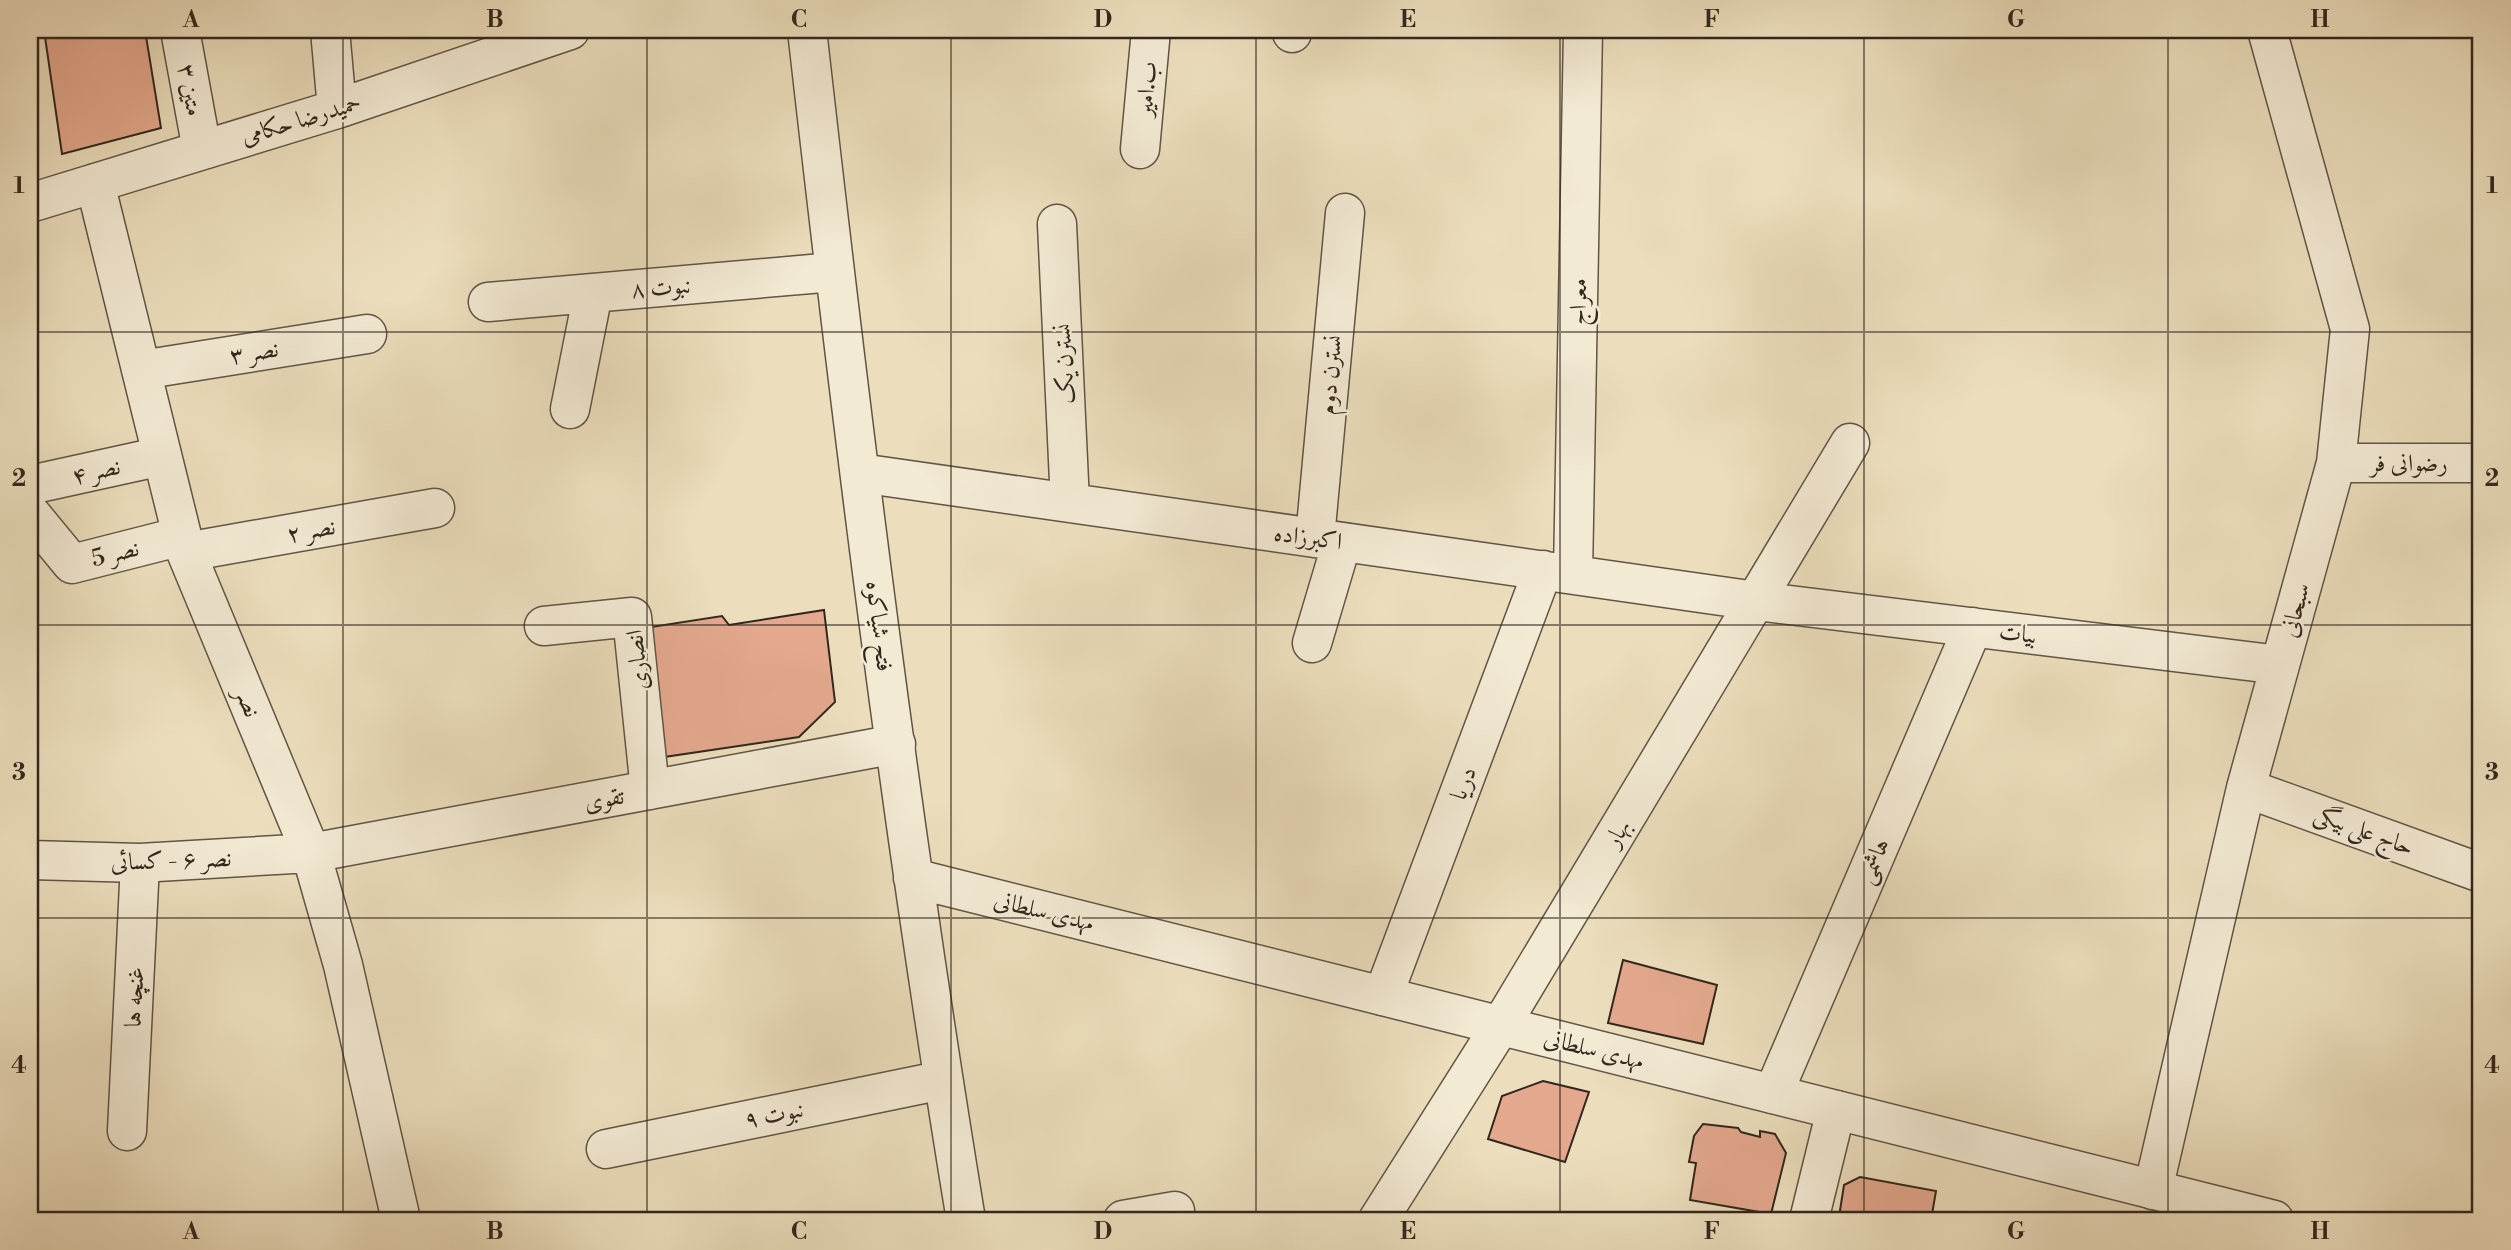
<svg xmlns="http://www.w3.org/2000/svg" width="2511" height="1250" viewBox="0 0 2511 1250" font-family="'Libre Bodoni',Amiri,serif">
  <rect width="100%" height="100%" fill="#ecdebd"/>
  <filter id="stains"><feTurbulence type="fractalNoise" baseFrequency=".00286" numOctaves="4"/><feColorMatrix values="0 0 0 0 .2 0 0 0 0 .09 0 0 0 0 .02 0 0 0 .5 -.17"/></filter>
  <radialGradient id="worn" r=".72"><stop offset=".6" stop-color="#630" stop-opacity="0"/><stop offset="1" stop-color="#630" stop-opacity=".3"/></radialGradient>
  <!-- building -->
  <path fill="#e3a88d" stroke="#31271d" stroke-width="2" d="M44 30H145L161 128 62 154Z
    M824 610 835 702 799 737 664 757 651 627 722 616 729 625Z
    M1623 960 1717 985 1703 1044 1608 1023Z
    M1543 1081 1589 1092 1565 1162 1488 1139 1502 1096Z
    M1703 1124 1738 1128 1741 1132 1760 1137V1131L1775 1134 1786 1153 1771 1214 1690 1200 1696 1163 1689 1162 1694 1136Z
    M1860 1177 1936 1191 1931 1220H1858L1839 1217 1844 1185Z"/>
  <g fill="none" stroke-linecap="round" stroke-linejoin="round">
    <!-- minor casing -->
    <g stroke="#605545" stroke-width="41">
      <path id="minor" d="M180 30 202 150
        M330 30 337 109
        M1292 30V33
        M1140 149 1151 30
        M95 183 186 552 311 853 343 965 401 1220
        M30 203 337 109 570 30
        M1057 224 1070 503
        M488 302 834 272
        M141 370 367 334
        M570 409 593 293
        M2336 463H2481
        M860 473 1756 601 2280 665
        M30 485 162 456
        M30 513 72 564 182 536
        M1315 538 1345 213
        M186 552 435 508
        M1573 574 1583 30
        M544 626 632 617 650 790
        M1312 643 1342 542
        M2246 788 2481 873
        M30 860 140 863 311 853 896 744
        M1383 996 1543 570
        M1773 1094 1973 627
        M127 1131 140 863
        M606 1149 943 1080
        M2153 1190 2246 788 2336 463 2350 329 2267 30
        M1123 1220 1175 1211
        M1378 1220 1501 1025 1850 443
        M1809 1220 1836 1110"/>
    </g>
    <!-- tertiary casing -->
    <g stroke="#605545" stroke-width="41">
      <path id="tertiary" d="M807 30C852 428 901 825 966 1220
        M913 878 2274 1220"/>
    </g>
    <!-- minor -->
    <use href="#minor" stroke="#f3ead4" stroke-width="38"/>
    <!-- tertiary -->
    <use href="#tertiary" stroke="#f3ead4" stroke-width="38"/>
  </g>
  <!-- grid -->
  <path fill="none" stroke="#31271d" stroke-width="2" stroke-opacity="0.55" d="M343 30V1220M647 30V1220M951 30V1220M1256 30V1220M1560 30V1220M1864 30V1220M2168 30V1220M30 332H2481M30 625H2481M30 918H2481"/>
  <g text-anchor="middle" stroke-width="5" stroke-linejoin="round" paint-order="stroke">
    <!-- street labels -->
    <g font-size="24" fill="#31271d" stroke="#f3ead4">
      <text transform="translate(1146 89) rotate(-85)" y="8">ب.امیر</text>
      <text transform="translate(191 90) rotate(80)" y="8">متین ۳</text>
      <text transform="translate(301 119) rotate(-17)" y="8">حمیدرضا حکامی</text>
      <text transform="translate(661 287) rotate(-5)" y="8">نبوت ۸</text>
      <text transform="translate(1578 302) rotate(-89)" y="8">معراج</text>
      <text transform="translate(254 352) rotate(-9)" y="8">نصر ۳</text>
      <text transform="translate(1064 364) rotate(-93)" y="8">نسترن یک</text>
      <text transform="translate(1330 375) rotate(-85)" y="8">نسترن دوم</text>
      <text x="2409" y="471">رضوانی فر</text>
      <text transform="translate(96 471) rotate(-13)" y="8">نصر ۴</text>
      <text transform="translate(311 530) rotate(-10)" y="8">نصر ۲</text>
      <text transform="translate(1308 537) rotate(8)" y="8">اکبرزاده</text>
      <text transform="translate(115 553) rotate(-14)" y="8">نصر 5</text>
      <text transform="translate(2295 610) rotate(-75)" y="8">سبحانی</text>
      <text transform="translate(880 626) rotate(83)" y="8">فتح شیاکوه</text>
      <text transform="translate(2018 633) rotate(7)" y="8">بیات</text>
      <text transform="translate(637 660) rotate(-96)" y="8">انصاری</text>
      <text transform="translate(248 702) rotate(67)" y="8">نصر</text>
      <text transform="translate(1463 783) rotate(-69)" y="8">دریا</text>
      <text transform="translate(604 799) rotate(-11)" y="8">تقوی</text>
      <text transform="translate(2364 830) rotate(20)" y="8">حاج علی بیگی</text>
      <text transform="translate(1617 833) rotate(-59)" y="8">بهار</text>
      <text transform="translate(171 860) rotate(-2)" y="8">نصر ۶ - کسائی</text>
      <text transform="translate(1873 861) rotate(-67)" y="8">هاشمی</text>
      <text transform="translate(1044 911) rotate(14)" y="8">مهدی سلطانی</text>
      <text transform="translate(134 997) rotate(-87)" y="8">غنچه ها</text>
      <text transform="translate(1594 1049) rotate(14)" y="8">مهدی سلطانی</text>
      <text transform="translate(774 1114) rotate(-11)" y="8">نبوت ۹</text>
    </g>
  </g>
  <!-- margin -->
  <rect width="2511" height="1250" fill="none" stroke="#ecdebd" stroke-width="77"/>
  <rect x="38" y="38" width="2434" height="1174" fill="none" stroke="#31271d" stroke-width="2.5"/>
  <g font-size="23" text-anchor="middle" font-weight="bold" fill="#31271d">
    <text x="191" y="27">A</text>
    <text x="495" y="27">B</text>
    <text x="799" y="27">C</text>
    <text x="1103" y="27">D</text>
    <text x="1408" y="27">E</text>
    <text x="1712" y="27">F</text>
    <text x="2016" y="27">G</text>
    <text x="2320" y="27">H</text>
    <text x="19" y="193">1</text>
    <text x="2492" y="193">1</text>
    <text x="19" y="486">2</text>
    <text x="2492" y="486">2</text>
    <text x="19" y="780">3</text>
    <text x="2492" y="780">3</text>
    <text x="19" y="1073">4</text>
    <text x="2492" y="1073">4</text>
    <text x="191" y="1239">A</text>
    <text x="495" y="1239">B</text>
    <text x="799" y="1239">C</text>
    <text x="1103" y="1239">D</text>
    <text x="1408" y="1239">E</text>
    <text x="1712" y="1239">F</text>
    <text x="2016" y="1239">G</text>
    <text x="2320" y="1239">H</text>
  </g>
  <rect width="100%" height="100%" filter="url(#stains)"/>
  <rect width="100%" height="100%" fill="url(#worn)"/>
</svg>
